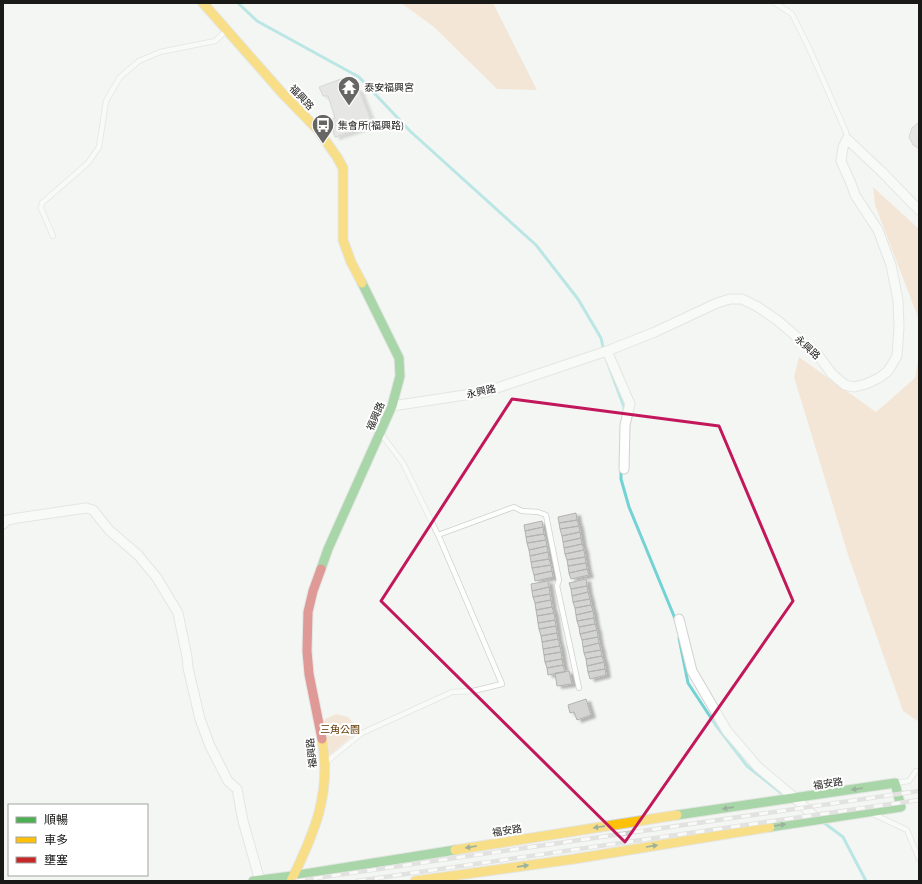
<svg xmlns="http://www.w3.org/2000/svg" width="922" height="884" viewBox="0 0 922 884" font-family="'Source Sans 3','Noto Sans TC',sans-serif">
  <defs>
    <filter id="shadow"><feDropShadow dx="4.5" dy="2.5" stdDeviation="1" flood-color="#0004"/></filter>
  </defs>
  <rect width="100%" height="100%" fill="#f4f6f3"/>
  <!-- green -->
  <path fill="#f3d3b5" d="M401 3H493L537 90 497 89 434 27Z
    M873 187 919 229V320L875 205Z
    M919 355V722L903 711 849 558 794 377 799 357 876 412 915 378Z
    M336 714 348 717 359 730 330 755 324 721 325 719Z"/>
  <g fill="none" stroke-linecap="round" stroke-linejoin="round">
    <!-- stream -->
    <path stroke="#73d2d4" stroke-width="3" d="M238 3 257 21 359 77 410 131 536 245 578 299 601 338 604 351
      M607 361 624 407V412
      M621 469V479L629 507 676 621
      M679 638 688 683 715 724 747 766 784 795
      M823 822 843 837 866 881"/>
  </g>
  <!-- building -->
  <path fill="#d4d4d2" stroke="#b2b3b0" filter="url(#shadow)" d="M349 76 354 88 359 90 372 123 366 127 335 137 329 120 335 118 328 96H323L319 87Z
    M919 122V148L913 145 909 137 912 128Z
    M576 513 577 520 559 523 558 517Z
    M577 520 579 526 560 529 559 523Z
    M542 521 543 527 525 531 524 525Z
    M579 526 580 532 562 536 560 529Z
    M543 527 544 534 526 537 525 531Z
    M580 532 581 538 563 542 562 536Z
    M544 534 546 540 527 543 526 537Z
    M581 538 582 544 564 548 563 542Z
    M546 540 547 546 529 550 527 543Z
    M582 544 584 550 565 554 564 548Z
    M547 546 548 552 530 556 529 550Z
    M584 550 585 557 567 560 565 554Z
    M548 552 549 559 531 562 530 556Z
    M585 557 586 563 568 566 567 560Z
    M549 559 551 565 532 568 531 562Z
    M586 563 587 569 569 573 568 566Z
    M551 565 552 571 534 575 532 568Z
    M587 569 589 575 571 579 569 573Z
    M552 571 553 577 535 581 534 575Z
    M586 579 587 586 571 589 569 583Z
    M548 581 549 587 532 591 531 584Z
    M587 586 588 592 572 596 571 589Z
    M549 587 550 594 533 597 532 591Z
    M588 592 590 599 573 602 572 596Z
    M550 594 551 600 535 603 533 597Z
    M590 599 591 605 575 608 573 602Z
    M551 600 552 607 536 610 535 603Z
    M591 605 593 611 576 615 575 608Z
    M552 607 554 613 537 616 536 610Z
    M593 611 594 618 577 621 576 615Z
    M554 613 555 620 538 623 537 616Z
    M594 618 595 624 579 627 577 621Z
    M555 620 556 626 539 629 538 623Z
    M595 624 597 630 580 634 579 627Z
    M556 626 557 633 541 636 539 629Z
    M597 630 598 637 582 640 580 634Z
    M557 633 558 639 542 642 541 636Z
    M598 637 599 643 583 647 582 640Z
    M558 639 560 646 543 649 542 642Z
    M599 643 601 650 584 653 583 647Z
    M560 646 561 652 544 655 543 649Z
    M601 650 602 656 586 659 584 653Z
    M561 652 562 659 545 662 544 655Z
    M602 656 604 662 587 666 586 659Z
    M562 659 563 665 547 668 545 662Z
    M604 662 605 669 588 672 587 666Z
    M563 665 565 672 548 675 547 668Z
    M605 669 606 675 590 679 588 672Z
    M569 671 572 684 557 686 555 673Z
    M586 699 591 715 577 720 574 712 570 713 568 705Z"/>
  <g fill="none" stroke-linecap="round" stroke-linejoin="round">
    <!-- lane casing -->
    <g stroke="#d0d2d0" stroke-width="6">
      <path id="lane" d="M775 3 792 14 809 48 846 132 847 139
        M53 236 41 208 42 203 88 163 99 147 106 101 120 77 139 61 160 52 215 41 226 31
        M438 535 514 507 522 511 538 512 546 515 559 580 557 586 579 688
        M325 763 362 733 452 692 473 691 502 684 440 539 403 463 381 434
        M895 783 909 781 916 771
        M873 814 907 830 919 859"/>
    </g>
    <!-- street casing -->
    <g stroke="#d0d2d0" stroke-width="11">
      <path id="street" d="M607 351 630 404 625 425 624 469
        M392 406 485 392 607 351 655 332 717 303 730 299H742L758 307 777 320 818 355 832 374 845 385 854 387 866 384 879 378 888 371 897 356 899 327 898 300 891 265 878 230 855 195 852 186 841 161 843 147 847 139 882 172 919 210
        M3 524 7 520 18 518 86 508 93 510 109 530 138 555 157 578 178 613 187 657 188 668 200 719 210 746 228 781 237 789 243 821 260 881
        M679 619 692 671 727 731 758 767 796 799 817 819"/>
    </g>
    <!-- fast casing -->
    <g stroke="#d0d2d0" stroke-width="11">
      <path id="fast" d="M321 569 328 549 392 406 400 376 399 358 362 283
        M677 815 895 783 901 807 770 827
        M253 881 292 876 455 850"/>
    </g>
    <!-- slow casing -->
    <g stroke="#d0d2d0" stroke-width="11">
      <path id="slow" d="M203 3 283 94 318 130 337 157 343 168V240L351 262 362 283
        M455 850 677 815
        M291 881C314 834 332 793 322 739
        M415 881 574 859 770 827"/>
    </g>
    <!-- jam casing -->
    <g stroke="#d0d2d0" stroke-width="11">
      <path id="jam" d="M321 569 313 591 308 612 307 651 309 674 322 739"/>
    </g>
    <!-- lane -->
    <use href="#lane" stroke="#fdfefd" stroke-width="4.5"/>
    <!-- street -->
    <use href="#street" stroke="#fdfefd" stroke-width="9"/>
    <!-- fast -->
    <use href="#fast" stroke="#4caf50" stroke-width="9"/>
    <!-- slow -->
    <use href="#slow" stroke="#ffc107" stroke-width="9"/>
    <!-- jam -->
    <use href="#jam" stroke="#c62828" stroke-width="9"/>
    <!-- rail casing -->
    <g stroke="#ccc" stroke-width="4.5">
      <path id="rail" d="M296 881 919 791
        M357 881 919 800"/>
    </g>
    <!-- rail -->
    <use href="#rail" stroke="#fff" stroke-width="3" stroke-dasharray="9" stroke-linecap="butt"/>
  </g>
  <!-- one-way arrows -->
  <defs><path id="oneway-solid" d="M-6-.8H1V-3.2L6.5 0L1 3.2V.8H-6Z"/></defs>
  <g fill="#305d31">
    <use href="#oneway-solid" transform="translate(857 789) rotate(171)"/>
    <use href="#oneway-solid" transform="translate(728 808) rotate(172)"/>
    <use href="#oneway-solid" transform="translate(780 825) rotate(-9)"/>
    <use href="#oneway-solid" transform="translate(599 827) rotate(172)"/>
    <use href="#oneway-solid" transform="translate(652 846) rotate(-9)"/>
    <use href="#oneway-solid" transform="translate(471 847) rotate(171)"/>
    <use href="#oneway-solid" transform="translate(523 866) rotate(-8)"/>
  </g>
  <!-- marked area -->
  <path d="M0 0H922V884H0ZM512 399 719 426 793 601 625 842 381 601Z" fill="#f4f6f3" fill-opacity=".55" fill-rule="evenodd"/>
  <path fill="none" stroke="#c2185b" stroke-width="3" stroke-linejoin="round" d="M512 399 719 426 793 601 625 842 381 601Z"/>
  <!-- icons -->
  <defs>
    <g id="temple-pin" transform="scale(1.15)"><path d="M0 17L-7.5 6A9.5 9.5 0 1 1 7.5 6Z" fill="#666765" stroke="#fff"/><path d="M0-6L5-2H3V0L6.5 2.5H4V6H1.5V3h-3V6H-4V2.5H-6.5L-3 0V-2H-5Z" fill="#fff"/></g>
    <g id="bus-pin" transform="scale(1.15)"><path d="M0 17L-7.5 6A9.5 9.5 0 1 1 7.5 6Z" fill="#666765" stroke="#fff"/><path d="M-5-6H5V4H4V6H2V4H-2V6H-4V4H-5ZM-3.5-4V0h7V-4ZM-3.5 1.2v1.5H-2V1.2ZM2 1.2v1.5H3.5V1.2Z" fill="#fff"/></g>
  </defs>
  <g fill-rule="evenodd">
    <use href="#temple-pin" x="349" y="87"/>
    <use href="#bus-pin" x="323" y="125"/>
  </g>
  <g text-anchor="middle" stroke-width="4" stroke-linejoin="round" paint-order="stroke">
    <!-- poi labels -->
    <g font-size="10" fill="#191a18" stroke="#fff" text-anchor="start">
      <text x="364" y="91">泰安福興宮</text>
      <text x="338" y="129">集會所(福興路)</text>
    </g>
    <!-- street labels -->
    <g font-size="10" fill="#191a18" stroke="#fff">
      <text transform="translate(302 97) rotate(46)" y="4">福興路</text>
      <text transform="translate(808 347) rotate(43)" y="4">永興路</text>
      <text transform="translate(481 391) rotate(-13)" y="4">永興路</text>
      <text transform="translate(375 416) rotate(-67)" y="4">福興路</text>
      <text transform="translate(311 753) rotate(-96)" y="4">福興路</text>
      <text transform="translate(828 783) rotate(-9)" y="4">福安路</text>
      <text transform="translate(507 830) rotate(-9)" y="4">福安路</text>
    </g>
    <!-- park labels -->
    <g font-size="10" fill="#603501" stroke="#fff">
      <text x="340" y="733">三角公園</text>
    </g>
  </g>
  <!-- border -->
  <rect width="922" height="884" fill="none" stroke="#191a18" stroke-width="8"/>
  <!-- legend -->
  <rect x="8" y="804" width="140" height="72" fill="#ffffff" stroke="#a3a3a3"/>
  <rect x="16" y="817" width="20" height="6" fill="#4caf50" stroke="#a3a3a3"/>
  <text x="44" y="824" font-size="12" fill="#191a18">順暢</text>
  <rect x="16" y="837" width="20" height="6" fill="#ffc107" stroke="#a3a3a3"/>
  <text x="44" y="844" font-size="12" fill="#191a18">車多</text>
  <rect x="16" y="857" width="20" height="6" fill="#c62828" stroke="#a3a3a3"/>
  <text x="44" y="864" font-size="12" fill="#191a18">壅塞</text>
</svg>
